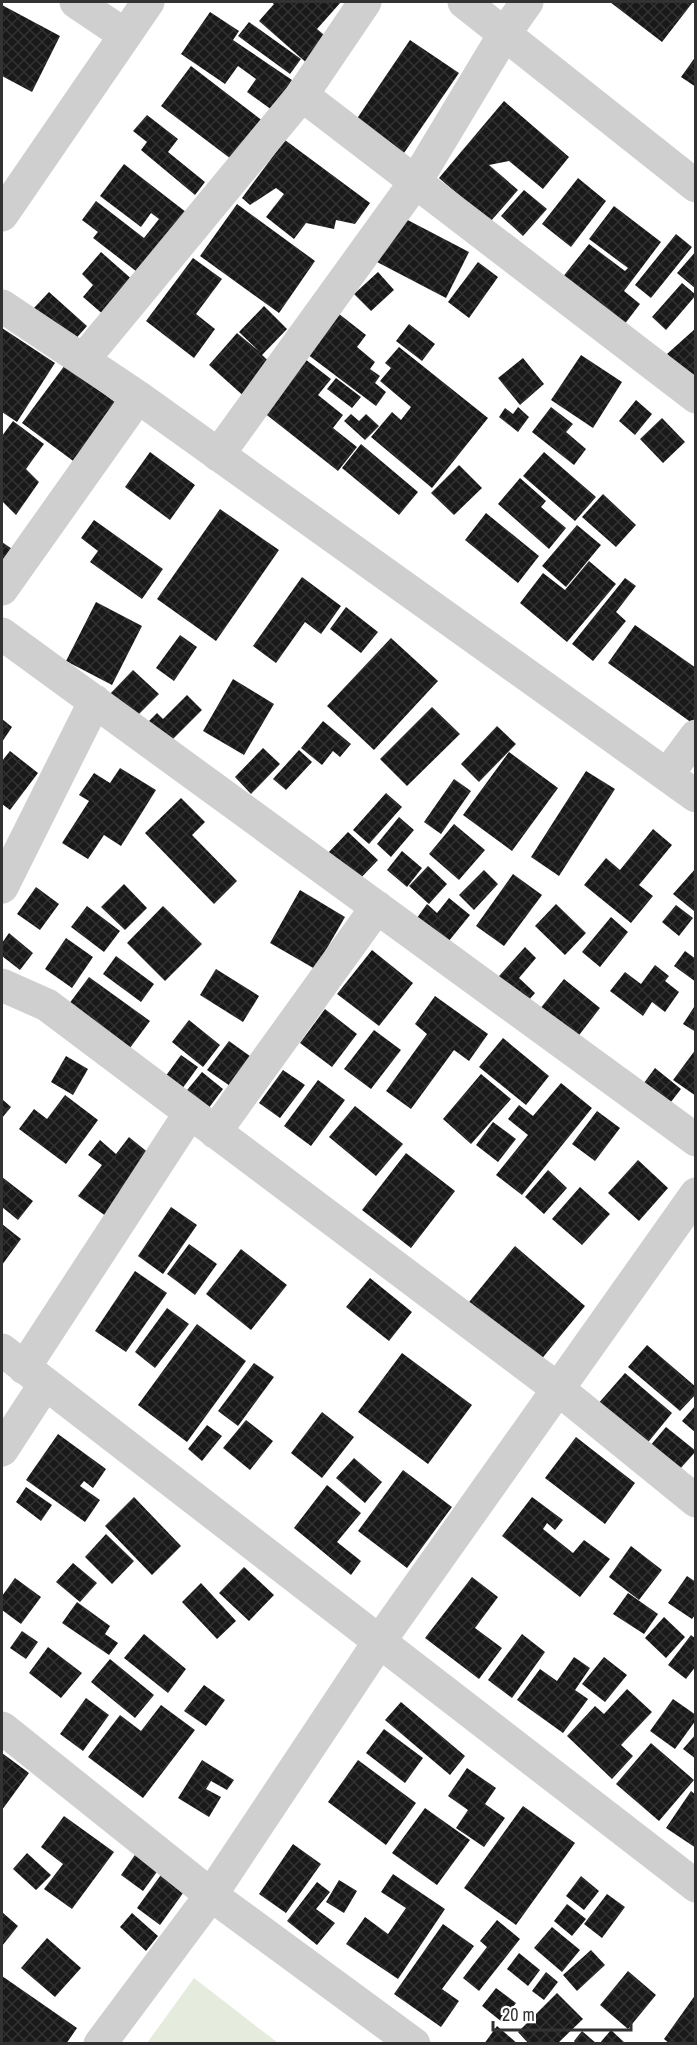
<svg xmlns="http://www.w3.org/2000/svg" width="697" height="2045" viewBox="0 0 697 2045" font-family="'Archivo Narrow',sans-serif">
  <defs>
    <pattern id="building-cross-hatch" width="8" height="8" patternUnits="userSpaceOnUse" patternTransform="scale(1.5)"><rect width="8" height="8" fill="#191919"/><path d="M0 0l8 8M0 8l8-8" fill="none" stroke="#323232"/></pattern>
  </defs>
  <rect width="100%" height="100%" fill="#fff"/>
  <!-- green -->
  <path fill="#e5ecde" d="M194 1978 278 2043H147Z"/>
  <!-- building -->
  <path fill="url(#building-cross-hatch)" d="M271 2H341L317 29 330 40 309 65 259 21 274 4Z
    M610 2H693L662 42Z
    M2 5 60 36 32 92 2 76Z
    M210 12 239 31 233 40 292 80 272 110 247 92 256 79 238 66 225 84 181 54Z
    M249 22 301 59 290 74 238 36Z
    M410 40 459 73 404 153 356 120Z
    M696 56V87L681 77Z
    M191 66 268 125 239 165 161 106Z
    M504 101 569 157 543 189 509 161 489 165 518 190 490 222 439 178Z
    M147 115 178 139 168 152 205 182 195 195 141 150 147 142 133 131Z
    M285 140 370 203 355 224 336 220 334 229 306 223 294 239 266 217 284 194 276 188 250 205 242 198Z
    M124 164 191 216 145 278 93 238 98 232 82 220 96 201 144 238 159 219 151 213 141 227 100 196Z
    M578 178 606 201 571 247 542 224Z
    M524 190 547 209 523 236 501 216Z
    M237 204 315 261 279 313 200 256Z
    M614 206 661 242 624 291 640 304 624 325 562 278 589 244 625 271 628 268 589 239Z
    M400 216 469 252 446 298 377 262Z
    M676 234 692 247 651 298 635 285Z
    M696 251V289L677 273Z
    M101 252 135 282 105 316 83 297 93 285 82 274Z
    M193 258 222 279 196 314 215 329 194 358 146 321Z
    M478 262 498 277 469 318 448 302Z
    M378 272 394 290 371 311 354 294Z
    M682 283 696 295 666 330 652 317Z
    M49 292 87 326 72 343 34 308Z
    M264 306 287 329 262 355 275 367 247 399 209 365 237 333 260 352 239 332Z
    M334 310 366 335 357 347 375 362 370 369 380 376 375 383 386 392 376 406 303 351Z
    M409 324 435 344 422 361 396 341Z
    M2 328 55 363 17 422 2 412Z
    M696 328V385L667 354Z
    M399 347 488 418 432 488 371 437 392 412 401 420 411 407 380 381 391 368 385 363Z
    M581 355 622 382 593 428 551 400Z
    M523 358 544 384 520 405 498 378Z
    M305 359 331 379 318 395 343 415 333 428 357 447 338 471 263 412Z
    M65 365 123 408 80 466 22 423Z
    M336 378 361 397 352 408 327 389Z
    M636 400 652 414 635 435 619 421Z
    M518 407 529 417 518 432 499 417 505 408 513 414Z
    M551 407 573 424 566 432 586 449 574 465 532 432Z
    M351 414 359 421 366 414 379 426 365 440 344 421Z
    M662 418 685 442 663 463 640 439Z
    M13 421 44 444 26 469 39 482 16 515 2 501V436Z
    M361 444 418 492 399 515 342 468Z
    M150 452 195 485 170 520 125 487Z
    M544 452 596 497 575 521 523 476Z
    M459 465 482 488 454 515 431 493Z
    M520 478 546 501 541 507 566 528 549 549 498 504Z
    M603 494 636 525 616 547 582 517Z
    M220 509 279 550 216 641 157 599Z
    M486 513 539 556 518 583 465 540Z
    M94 520 163 569 142 599 90 562 98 551 81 538Z
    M577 525 601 545 566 587 542 566Z
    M2 542 15 551 2 571Z
    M589 561 616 584 567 642 520 603 543 573 565 590Z
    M302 577 341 606 321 634 305 622 276 663 253 646Z
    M625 578 636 586 616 612 626 621 593 661 572 644Z
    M96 602 142 626 112 685 66 661Z
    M346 607 378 632 361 653 330 629Z
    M635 625 696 668V717L692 723 608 663Z
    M180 635 197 647 174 681 156 668Z
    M391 638 438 681 374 750 327 706Z
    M133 670 159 694 133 720 108 696Z
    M233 679 274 704 244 755 203 731Z
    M187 695 202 710 168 744 147 723 157 713 163 719Z
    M432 707 460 734 407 786 380 759Z
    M2 719 12 727 2 742Z
    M323 721 351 744 340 757 333 751 322 765 301 748Z
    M497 726 516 744 479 782 461 764Z
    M263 748 280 764 251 794 235 777Z
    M299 750 312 762 286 790 273 779Z
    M10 751 38 773 10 810 2 804V761Z
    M509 752 558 788 512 851 463 815Z
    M120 768 156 790 121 846 104 835 88 859 62 843 89 801 79 795 94 773 110 783Z
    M586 771 615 789 559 876 531 857Z
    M454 779 471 791 441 834 424 822Z
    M386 793 402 807 369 844 353 830Z
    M181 798 205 822 192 835 237 881 214 904 145 833Z
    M399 817 414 830 391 857 377 844Z
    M454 824 485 850 459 880 429 854Z
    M653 829 672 845 639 885 653 896 631 923 584 885 606 858 620 870Z
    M348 832 378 860 356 883 327 854Z
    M402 851 422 868 407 887 387 870Z
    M428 866 447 884 429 904 409 886Z
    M696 868V910L694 911 673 894Z
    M484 870 498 884 474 910 459 895Z
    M513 874 542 895 504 946 476 926Z
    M124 884 147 908 125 930 101 907Z
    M36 887 59 904 40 930 17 914Z
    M300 890 345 917 315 969 270 943Z
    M449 898 470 915 444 947 414 922 427 904 437 913Z
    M556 904 586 933 565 955 535 926Z
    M676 905 693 918 679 936 662 922Z
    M87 906 120 931 104 952 71 927Z
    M163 906 202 944 165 981 127 943Z
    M611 917 628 932 600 967 582 952Z
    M9 933 33 953 20 970 2 956V943Z
    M66 938 93 957 72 988 45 969Z
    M525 947 536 958 519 978 535 993 521 1009 492 984Z
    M372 950 413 983 379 1026 337 994Z
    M685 951 696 959V982L674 966Z
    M116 956 154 984 141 1002 103 974Z
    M655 965 669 976 665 981 679 992 665 1012 652 1002 643 1016 610 991 625 972 641 984Z
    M216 969 259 996 243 1022 200 995Z
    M89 977 150 1021 127 1052 66 1008Z
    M564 979 600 1008 576 1039 539 1010Z
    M435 996 488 1034 469 1061 454 1050 411 1109 386 1091 427 1034 415 1024Z
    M696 1004V1032L683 1024Z
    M325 1009 357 1034 332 1067 300 1043Z
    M189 1020 220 1045 203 1067 172 1042Z
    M374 1030 401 1050 371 1089 344 1069Z
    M503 1038 549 1076 526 1105 479 1067Z
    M229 1041 254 1059 233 1088 207 1070Z
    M696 1049V1096L673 1080Z
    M181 1055 198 1067 182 1089 165 1077Z
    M66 1056 88 1069 73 1095 51 1082Z
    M655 1068 681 1089 667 1107 641 1087Z
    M283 1070 305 1085 280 1118 259 1103Z
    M202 1072 223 1089 205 1113 183 1095Z
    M481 1074 511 1099 471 1144 443 1119Z
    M318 1080 345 1100 311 1146 284 1126Z
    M561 1083 592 1108 522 1195 496 1175 528 1135 508 1119 519 1105 533 1116Z
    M65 1095 98 1120 66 1164 19 1129 34 1109 47 1119Z
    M2 1099 11 1107 2 1118Z
    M355 1106 403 1144 376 1176 329 1137Z
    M597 1111 620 1128 595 1161 572 1144Z
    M493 1122 516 1139 498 1162 476 1145Z
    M129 1137 156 1159 110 1219 78 1196 102 1165 88 1155 100 1140 116 1154Z
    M406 1153 455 1191 411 1248 362 1210Z
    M638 1160 668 1188 639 1221 608 1193Z
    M548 1170 567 1188 544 1214 525 1197Z
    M2 1177 33 1201 18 1220 2 1207Z
    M580 1187 610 1214 582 1245 552 1219Z
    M171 1207 197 1225 163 1274 138 1256Z
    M2 1224 21 1239 2 1265Z
    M189 1244 217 1264 195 1295 167 1274Z
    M515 1246 585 1306 535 1367 465 1307Z
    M241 1249 287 1285 251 1330 206 1294Z
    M135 1271 167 1293 126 1352 95 1331Z
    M370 1278 412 1312 389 1341 346 1307Z
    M167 1308 189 1324 155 1368 135 1352Z
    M197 1324 246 1361 187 1442 138 1405Z
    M647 1345 696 1387V1394L680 1411 628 1367Z
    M402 1353 472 1405 428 1464 358 1412Z
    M254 1363 274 1377 238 1426 218 1411Z
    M625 1373 672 1413 645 1446 597 1405Z
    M696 1405V1433L682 1421Z
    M322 1412 354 1437 322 1478 291 1453Z
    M246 1420 273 1441 250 1470 223 1448Z
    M207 1425 222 1436 202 1461 188 1449Z
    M666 1427 696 1451 672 1478 644 1453Z
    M58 1434 106 1469 93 1488 84 1481 80 1486 100 1500 85 1522 26 1480Z
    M576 1437 635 1483 605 1524 545 1478Z
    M354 1458 382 1482 365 1503 336 1478Z
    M403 1470 452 1507 407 1568 358 1531Z
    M327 1485 361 1513 337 1542 361 1561 351 1575 294 1528Z
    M26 1487 52 1505 41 1521 16 1502Z
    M134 1497 181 1546 152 1575 105 1526Z
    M532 1497 563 1520 555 1530 547 1523 543 1529 573 1553 584 1540 610 1559 580 1597 502 1536Z
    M106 1534 134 1561 112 1584 85 1557Z
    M631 1546 662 1570 639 1600 609 1577Z
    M73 1563 97 1583 80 1602 56 1582Z
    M244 1567 274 1595 249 1621 219 1593Z
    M687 1576 696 1582V1614L692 1619 668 1603Z
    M472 1577 498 1597 475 1628 502 1648 479 1679 425 1638Z
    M15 1578 41 1597 21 1624 2 1610V1596Z
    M201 1583 236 1621 217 1639 182 1602Z
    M628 1593 658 1614 644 1634 613 1614Z
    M77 1602 110 1626 105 1634 118 1643 109 1655 62 1623Z
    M664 1617 685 1637 666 1658 645 1638Z
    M22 1631 38 1642 26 1659 10 1648Z
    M144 1634 186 1669 168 1693 124 1658Z
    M522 1634 545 1652 512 1698 488 1680Z
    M691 1635 696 1639V1666L686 1679 668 1665Z
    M48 1647 82 1673 61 1698 29 1673Z
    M574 1657 590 1668 575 1690 588 1699 563 1733 517 1700 540 1669 557 1681Z
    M604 1657 627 1675 605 1702 582 1684Z
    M110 1659 154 1695 135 1718 91 1682Z
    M204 1685 225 1700 206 1726 184 1711Z
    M627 1689 652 1712 621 1745 633 1756 612 1779 567 1736 595 1706 604 1714Z
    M86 1698 109 1715 83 1751 60 1734Z
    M673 1699 696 1715V1720L675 1749 650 1731Z
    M401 1702 465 1756 450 1775 385 1720Z
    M161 1705 195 1730 143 1798 88 1757 120 1715 141 1731Z
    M384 1729 423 1758 405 1783 366 1753Z
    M696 1734V1759L683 1749Z
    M651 1743 694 1780 659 1821 616 1784Z
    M2 1753 29 1773 2 1810Z
    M202 1760 234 1780 227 1790 211 1781 206 1789 221 1797 209 1817 178 1798Z
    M358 1760 416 1803 386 1845 328 1802Z
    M467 1768 496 1788 485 1804 505 1818 484 1847 456 1828 468 1810 448 1796Z
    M691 1791 696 1795V1848L666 1828Z
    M523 1806 575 1843 516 1925 464 1888Z
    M425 1808 470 1840 437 1885 392 1853Z
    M64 1816 114 1852 72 1909 44 1889 63 1864 41 1847Z
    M293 1844 321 1864 286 1913 259 1894Z
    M137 1852 159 1869 143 1891 121 1875Z
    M27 1853 51 1875 36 1890 13 1869Z
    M163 1872 186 1889 160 1925 137 1908Z
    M393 1874 445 1909 398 1979 346 1944 365 1917 388 1934 406 1908 381 1892Z
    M581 1876 599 1891 584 1910 566 1896Z
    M339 1880 357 1891 344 1913 326 1902Z
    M317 1882 330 1892 316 1909 335 1923 317 1945 287 1921Z
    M607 1894 625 1907 602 1938 584 1924Z
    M567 1904 586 1919 572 1936 554 1921Z
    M2 1912 18 1926 2 1946Z
    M132 1913 158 1936 146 1951 120 1927Z
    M497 1920 520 1939 479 1991 463 1978 487 1947 480 1941Z
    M443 1924 474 1946 442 1989 459 2001 441 2027 394 1994Z
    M552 1927 580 1950 562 1972 534 1948Z
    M47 1938 81 1968 55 1997 21 1968Z
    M591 1950 605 1965 577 1991 563 1975Z
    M519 1953 540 1970 528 1986 507 1969Z
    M628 1971 656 1995 628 2029 600 2005Z
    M546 1972 558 1982 544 2000 532 1991Z
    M2 1976 77 2028 66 2044 2 2042Z
    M496 1988 516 2003 502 2022 482 2006Z
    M557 1993 583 2019 557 2044H529L518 2032Z
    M696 1994V2044H670L664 2039Z
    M497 2026 518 2044H484Z
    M611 2030 626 2044H599Z
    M582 2031 597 2044H576L574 2041Z"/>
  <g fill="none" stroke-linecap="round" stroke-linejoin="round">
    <!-- minor -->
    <path stroke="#cfcfcf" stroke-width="33" d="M76 2 125 35
      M302 95 696 397
      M2 306 138 397 696 796
      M83 360 302 95 365 2
      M218 455 416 181 505 33
      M2 589 138 397
      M2 634 696 1140
      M667 775 696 736
      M2 887 95 701
      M2 985 47 1005 558 1389 696 1501
      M215 1132 377 907
      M2 1350 696 1886
      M24 1368 190 1113
      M2 1450 45 1384
      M2 1728 211 1895 414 2044
      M100 2044 211 1895 379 1642 696 1194"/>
    <!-- tertiary -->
    <path stroke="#cfcfcf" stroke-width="33" d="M464 2 696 186
      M505 33 527 2
      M2 215 148 2"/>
  </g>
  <!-- border -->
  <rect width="697" height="2045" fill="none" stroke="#323232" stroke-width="6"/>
  <!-- scale -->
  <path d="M493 2021v9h138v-9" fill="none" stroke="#323232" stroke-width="3"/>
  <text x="502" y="2021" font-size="18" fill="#323232" stroke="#ffffff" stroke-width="4.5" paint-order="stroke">20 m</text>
</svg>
